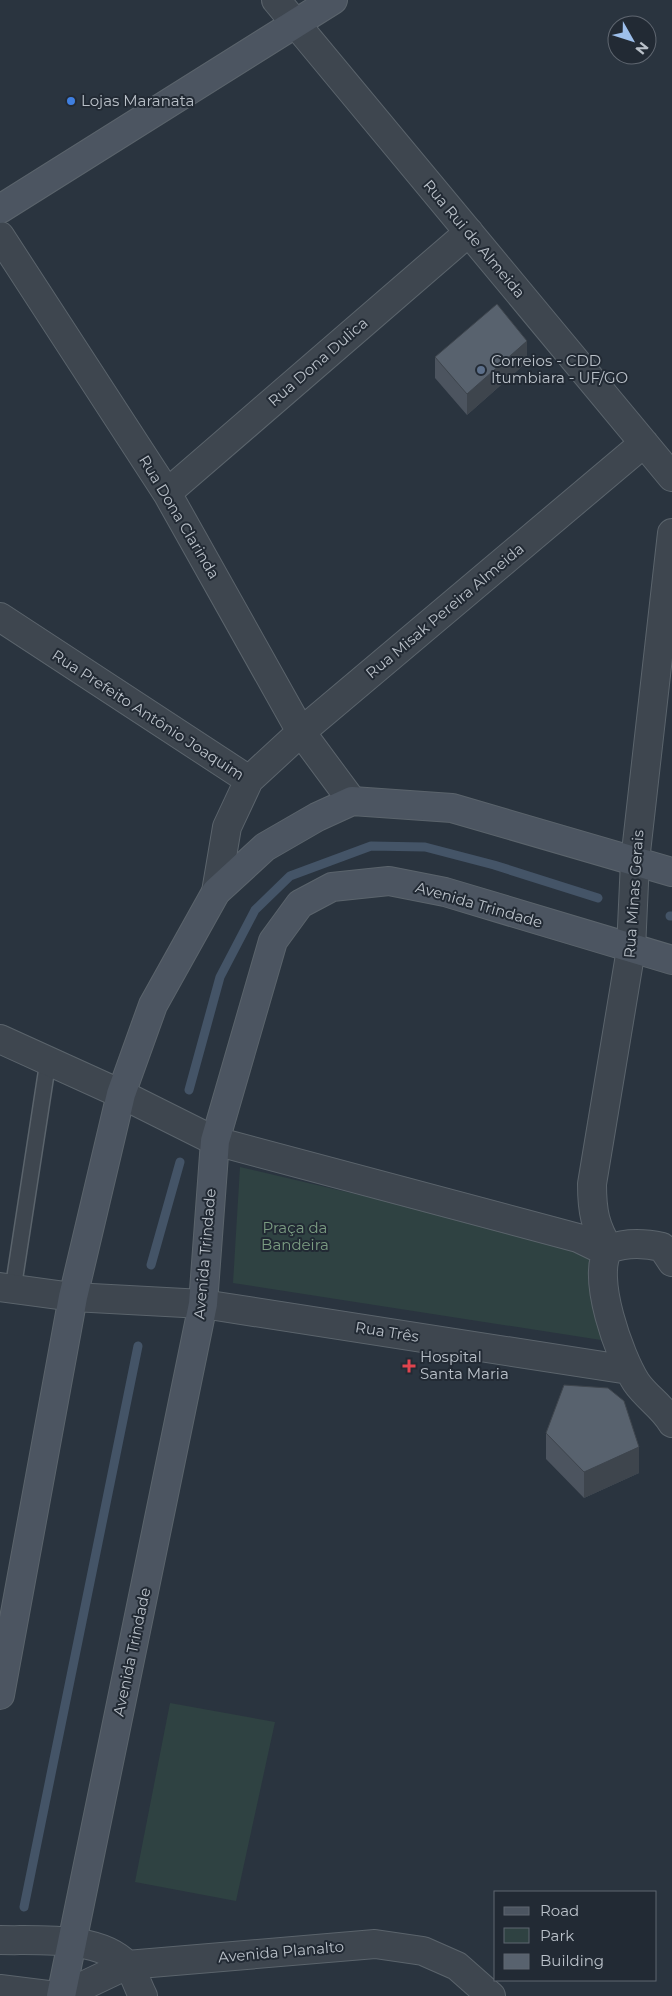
<svg xmlns="http://www.w3.org/2000/svg" width="672" height="1996" viewBox="0 0 672 1996" font-family="Montserrat,sans-serif">
  <rect width="100%" height="100%" fill="#2a343f"/>
  <!-- green -->
  <path fill="#2f4242" d="M240 1167 590 1249 601 1340 233 1283Z
    M170 1703 275 1722 236 1901 135 1882Z"/>
  <g fill="none" stroke-linecap="round" stroke-linejoin="round">
    <!-- stream -->
    <path stroke="#445467" stroke-width="9" d="M670 916H672
      M189 1090 220 977 255 910 290 876 371 846 425 847 494 865 598 898
      M151 1265 180 1162
      M24 1907 138 1346"/>
    <!-- service casing -->
    <g stroke="#5b646c" stroke-width="18">
      <path id="service" d="M13 1289 48 1061"/>
    </g>
    <!-- minor casing -->
    <g stroke="#5b646c" stroke-width="30">
      <path id="minor" d="M276 0 672 477
        M0 236 167 493 301 732 352 801
        M167 493 469 232
        M0 617 249 780
        M635 861 672 533
        M216 892 227 827 249 780 301 732 644 443
        M0 1039 121 1094
        M0 1287 73 1297
        M0 1940C38 1941 99 1935 127 1965 134 1972 138 1987 143 1996
        M0 1989 56 1996
        M62 1996 127 1965 375 1944 423 1951 457 1966 491 1996"/>
    </g>
    <!-- tertiary casing -->
    <g stroke="#5b646c" stroke-width="30">
      <path id="tertiary" d="M121 1094 215 1141 578 1238 607 1252
        M609 1249C595 1227 592 1211 592 1184L631 949 635 861
        M672 1262 662 1247C644 1243 627 1242 609 1249 590 1275 620 1357 636 1382 646 1397 663 1407 672 1423
        M73 1297 203 1304 629 1370"/>
    </g>
    <!-- secondary casing -->
    <g stroke="#5b646c" stroke-width="30">
      <path id="secondary" d="M0 209 333 0
        M0 1695 73 1297 121 1094 153 1005 216 892 265 847 317 817 352 801 452 808 672 872
        M61 1996 203 1304 215 1141 273 941 300 904 332 887 389 881 445 892 672 960"/>
    </g>
    <!-- service -->
    <use href="#service" stroke="#3e464f" stroke-width="15"/>
    <!-- minor -->
    <use href="#minor" stroke="#3e464f" stroke-width="28"/>
    <!-- tertiary -->
    <use href="#tertiary" stroke="#3e464f" stroke-width="28"/>
    <!-- secondary -->
    <use href="#secondary" stroke="#4c5561" stroke-width="28"/>
  </g>
  <!-- wall -->
  <path fill="#4c545f" d="M435 357 527 362 467 415 435 378Z
    M546 1433 639 1473 584 1498 546 1459Z"/>
  <!-- shaded-wall -->
  <path fill="#3e454d" d="M527 341V362L467 415V394Z
    M639 1447V1473L584 1498V1472Z"/>
  <!-- building -->
  <path fill="#58626e" stroke="#3e454d" d="M497 304 527 341 467 394 435 357Z
    M564 1385 608 1388 624 1401 639 1447 584 1472 546 1433Z"/>
  <!-- markers -->
  <circle fill="#3f7fe0" stroke="#222a34" stroke-width="2" cx="71" cy="101" r="5"/>
  <circle fill="#5c6f8a" stroke="#222a34" stroke-width="2" cx="481" cy="370" r="5"/>
  <path fill="#e0444e" stroke="#222a34" stroke-width="2" d="M406.5 1358.5h5v5h5v5h-5v5h-5v-5h-5v-5h5z"/>
  <g text-anchor="middle" stroke-width="4" stroke-linejoin="round" paint-order="stroke">
    <!-- poi labels -->
    <g font-size="15" fill="#bac1c9" stroke="#222a34" text-anchor="start">
      <text x="81" y="106">Lojas Maranata</text>
      <text x="491" y="366">Correios - CDD<tspan x="491" dy="17">Itumbiara - UF/GO</tspan></text>
      <text x="420" y="1362">Hospital<tspan x="420" dy="17">Santa Maria</tspan></text>
    </g>
    <!-- street labels -->
    <g font-size="15" fill="#bac1c9" stroke="#222a34">
      <text transform="translate(474 239) rotate(50)" y="5">Rua Rui de Almeida</text>
      <text transform="translate(318 362) rotate(-41)" y="5">Rua Dona Dulica</text>
      <text transform="translate(179 517) rotate(59)" y="5">Rua Dona Clarinda</text>
      <text transform="translate(445 611) rotate(-40)" y="5">Rua Misak Pereira Almeida</text>
      <text transform="translate(148 715) rotate(33)" y="5">Rua Prefeito Antônio Joaquim</text>
      <text transform="translate(634 894) rotate(-86)" y="5">Rua Minas Gerais</text>
      <text transform="translate(479 905) rotate(16)" y="5">Avenida Trindade</text>
      <text transform="translate(205 1254) rotate(-85)" y="5">Avenida Trindade</text>
      <text transform="translate(387 1332) rotate(9)" y="5">Rua Três</text>
      <text transform="translate(132 1652) rotate(-78)" y="5">Avenida Trindade</text>
      <text transform="translate(281 1952) rotate(-5)" y="5">Avenida Planalto</text>
    </g>
    <!-- park labels -->
    <g font-size="15" fill="#7b9c82" stroke="#222a34">
      <text x="295" y="1233">Praça da<tspan x="295" dy="17">Bandeira</tspan></text>
    </g>
  </g>
  <!-- legend -->
  <rect x="494" y="1891" width="162" height="90" fill="#222a34" stroke="#5f6670"/>
  <rect x="504" y="1907" width="25" height="8" fill="#4c5561" stroke="#5f6670"/>
  <text x="540" y="1916" font-size="15" fill="#bac1c9">Road</text>
  <rect x="504" y="1928" width="25" height="15" fill="#2f4242" stroke="#5f6670"/>
  <text x="540" y="1941" font-size="15" fill="#bac1c9">Park</text>
  <rect x="504" y="1954" width="25" height="15" fill="#58626e" stroke="#5f6670"/>
  <text x="540" y="1966" font-size="15" fill="#bac1c9">Building</text>
  <!-- north arrow -->
  <g transform="translate(632 40) rotate(129)"><circle r="24" fill="#222a34" stroke="#5f6670"/>
  <path d="M0-4L9 19L0 12L-9 19Z" fill="#9dbfeb"/>
  <text y="-8" font-size="14" font-weight="bold" text-anchor="middle" fill="#bac1c9">N</text>
  </g>
</svg>
